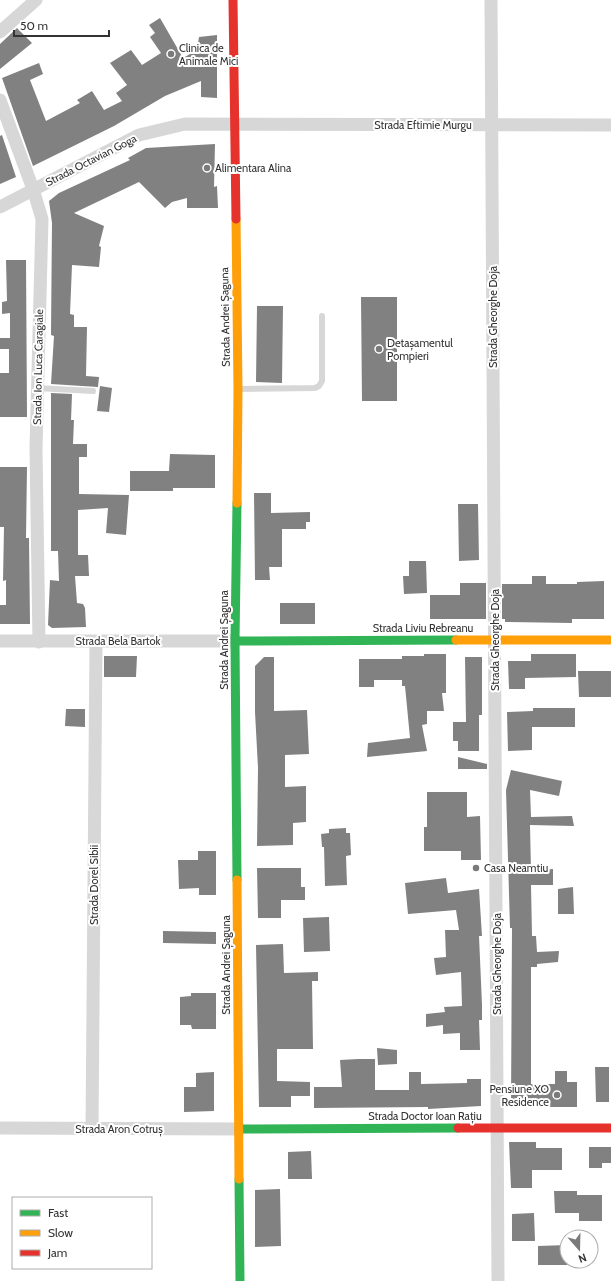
<svg xmlns="http://www.w3.org/2000/svg" width="611" height="1281" viewBox="0 0 611 1281" font-family="Cabin,sans-serif">
  <rect width="100%" height="100%" fill="#fff"/>
  <!-- building -->
  <path fill="#818181" d="M160 18 183 58 197 50 199 37 217 35V98L201 97V81L165 96 114 126 33 166 2 78 39 63 43 74 30 80 46 121 80 103 77 100 92 91 104 110 122 101 116 93 127 85 110 63 131 50 142 65 161 53 150 37 155 33 149 25Z
    M17 28 32 43 0 69V44Z
    M2 135 16 177 0 184V136Z
    M215 144 214 187 217 186 218 208H187V198L172 202 165 208 139 182 74 213 104 226 99 246 101 247 99 267 72 265 70 314 74 315V327H87L86 376 99 377 98 387 51 384 54 336 51 335 52 223 49 201 59 193 130 160 128 158 146 148Z
    M6 260H26L27 417H0V373H9V349H0V338H10V313L2 314V302L7 301Z
    M361 297H397V401H362Z
    M257 306H283L282 383 256 382Z
    M100 386 112 388 109 412 97 411Z
    M51 393 72 394 71 420H74L73 444H87V457H79V494L129 495 126 535 106 533 108 508 78 510V555H88L89 576H75L77 603 83 604 85 608 86 627 52 628 48 625 50 580 59 581 58 551H51Z
    M170 454 215 455V488H173V491H130V471H169Z
    M0 467H27L26 538H29L30 624H0V605H6V580L3 581 4 527H0Z
    M254 493H271V513L310 512V522H306V529H282V567H269L270 580H255Z
    M458 504H478L479 560 459 561Z
    M409 561H426L427 593 404 594 403 576H409Z
    M532 576H546V584H577V582L604 581V619H572V623L505 622V619H502V584H532Z
    M460 583H486V619H430V595H460Z
    M280 603H315V624H280Z
    M424 654H446V693H442L444 711H427V724L422 725 427 751 367 757 368 743 410 738 405 686H402V680H374V687H359V659H402V656H424Z
    M531 654H576V677L525 678V689H509L508 661H531Z
    M104 656H137L136 677H104Z
    M264 657H274V711L307 710 309 754 285 755V787L306 786V822L293 823V845L257 846 258 768 255 712V666Z
    M465 657H482V715H479V751H458V741H453V722H466Z
    M578 671H611V697H579Z
    M533 708H575V727H532V750L508 751 507 712 533 711Z
    M66 709H85V727L65 726Z
    M458 757 487 764V769H458Z
    M511 770 562 781 559 796 530 790 531 817 572 816 574 826 530 825 531 871 553 869V885H531L532 936H536L537 952 559 951 558 962 537 964V967H531V1084H555V1071H567V1082H577V1107H511L512 928H510L506 790Z
    M427 792H467V817L480 816 481 860H461V851H424V827H427Z
    M346 828V833H350L351 855 346 856 347 885 325 886 324 847H322L321 834 329 833V829Z
    M198 851H216V895H199V888L179 889 178 860H198Z
    M257 868H301V887H305V900H281V918H258Z
    M446 878 448 893 479 889 482 936H479L482 1005V1020H479L480 1050H460V1033L443 1034V1025L426 1027V1014L445 1012 444 1007 462 1006 461 972 436 975 434 958 446 957 445 930H459L456 910 408 914 405 883Z
    M573 887 574 914H558V889Z
    M329 917 330 951 304 952 303 918Z
    M163 931 216 932V944L163 943Z
    M283 944 284 973 318 972V981H312L313 1049H277V1081L310 1082V1096H291V1107H259L256 945Z
    M191 993H216V1029H192L191 1025H180V997L191 996Z
    M377 1048 397 1050V1064L378 1065Z
    M358 1059H375V1090H409V1072H421V1084L467 1083V1079H481V1106L428 1109V1107L314 1108V1087H342L340 1060Z
    M595 1067H609V1102H596Z
    M214 1072V1111L184 1112V1087H196V1073Z
    M509 1142H536V1148H562V1170H532V1188H511Z
    M589 1147H611V1163H602V1168H589Z
    M311 1151 312 1179H288V1152Z
    M280 1189 281 1246 255 1247V1190Z
    M554 1191H577V1195H602V1221H579V1213H555Z
    M534 1213 535 1241H512V1214Z
    M567 1245V1265H538V1246Z"/>
  <g fill="none" stroke-linecap="round" stroke-linejoin="round">
    <!-- lane -->
    <path stroke="#d7d7d7" stroke-width="6" d="M37 388 93 391
      M239 389 315 388 319 386 322 381V316"/>
    <!-- street -->
    <path stroke="#d7d7d7" stroke-width="13" d="M491 0 498 1281
      M0 32 36 0
      M0 100 33 189 42 219 36 449 39 642
      M0 207 139 135 185 124 611 125
      M0 641H235
      M0 1128 239 1129
      M92 1129 96 641"/>
    <!-- fast -->
    <path stroke="#30b455" stroke-width="9" d="M237 503 235 641 237 880
      M235 641 456 640
      M239 1129 458 1128
      M239 1179 240 1281"/>
    <!-- slow -->
    <path stroke="#ff9f0a" stroke-width="9" d="M236 219 238 389 237 503
      M456 640H611
      M237 880 239 1179"/>
    <!-- jam -->
    <path stroke="#e5322d" stroke-width="9" d="M233 0 236 219
      M458 1128H611"/>
  </g>
  <!-- markers -->
  <g fill="#7a7a7a" stroke="#fff" stroke-width="1.5">
    <circle cx="171" cy="54" r="4"/>
    <circle cx="207" cy="168" r="4"/>
    <circle cx="379" cy="349" r="4"/>
    <circle cx="476" cy="868" r="4"/>
    <circle cx="557" cy="1095" r="4"/>
  </g>
  <g text-anchor="middle" stroke-width="4" stroke-linejoin="round" paint-order="stroke">
    <!-- poi labels -->
    <g font-size="11" fill="#333" stroke="#fff" text-anchor="start">
      <text x="179" y="52">Clinica de<tspan x="179" dy="13">Animale Mici</tspan></text>
      <text x="215" y="172">Alimentara Alina</text>
      <text x="387" y="347">Detașamentul<tspan x="387" dy="13">Pompieri</tspan></text>
      <text x="484" y="872">Casa Neamtiu</text>
      <text x="549" y="1093" text-anchor="end">Pensiune XO<tspan x="549" dy="13">Residence</tspan></text>
    </g>
    <!-- street labels -->
    <g font-size="11" fill="#333" stroke="#fff">
      <text x="423" y="129">Strada Eftimie Murgu</text>
      <text transform="translate(91 160) rotate(-27)" y="4">Strada Octavian Goga</text>
      <text transform="translate(225 317) rotate(-91)" y="4">Strada Andrei Șaguna</text>
      <text transform="translate(493 317) rotate(-90)" y="4">Strada Gheorghe Doja</text>
      <text transform="translate(38 367) rotate(-89)" y="4">Strada Ion Luca Caragiale</text>
      <text x="423" y="632">Strada Liviu Rebreanu</text>
      <text transform="translate(224 640) rotate(-90)" y="4">Strada Andrei Șaguna</text>
      <text transform="translate(495 640) rotate(-90)" y="4">Strada Gheorghe Doja</text>
      <text x="118" y="645">Strada Bela Bartok</text>
      <text transform="translate(94 885) rotate(-90)" y="4">Strada Dorel Sibii</text>
      <text transform="translate(497 964) rotate(-90)" y="4">Strada Gheorghe Doja</text>
      <text transform="translate(226 965) rotate(-90)" y="4">Strada Andrei Șaguna</text>
      <text x="425" y="1120">Strada Doctor Ioan Rațiu</text>
      <text x="119" y="1133">Strada Aron Cotruș</text>
    </g>
  </g>
  <!-- legend -->
  <rect x="12" y="1197" width="140" height="72" fill="#ffffff" stroke="#adadad"/>
  <rect x="20" y="1210" width="20" height="6" fill="#30b455" stroke="#adadad"/>
  <text x="48" y="1217" font-size="12" fill="#333333">Fast</text>
  <rect x="20" y="1230" width="20" height="6" fill="#ff9f0a" stroke="#adadad"/>
  <text x="48" y="1237" font-size="12" fill="#333333">Slow</text>
  <rect x="20" y="1250" width="20" height="6" fill="#e5322d" stroke="#adadad"/>
  <text x="48" y="1257" font-size="12" fill="#333333">Jam</text>
  <!-- north arrow -->
  <g transform="translate(579 1249) rotate(160)"><circle r="19" fill="#ffffff" stroke="#adadad"/>
  <path d="M0-3L7 15L0 10L-7 15Z" fill="#7a7a7a"/>
  <text y="-6" font-size="11" font-weight="bold" text-anchor="middle" fill="#333333">N</text>
  </g>
  <!-- scale -->
  <path d="M14 30v6h95v-6" fill="none" stroke="#333333" stroke-width="2"/>
  <text x="20" y="30" font-size="12" fill="#333333" stroke="#ffffff" stroke-width="3" paint-order="stroke">50 m</text>
</svg>
